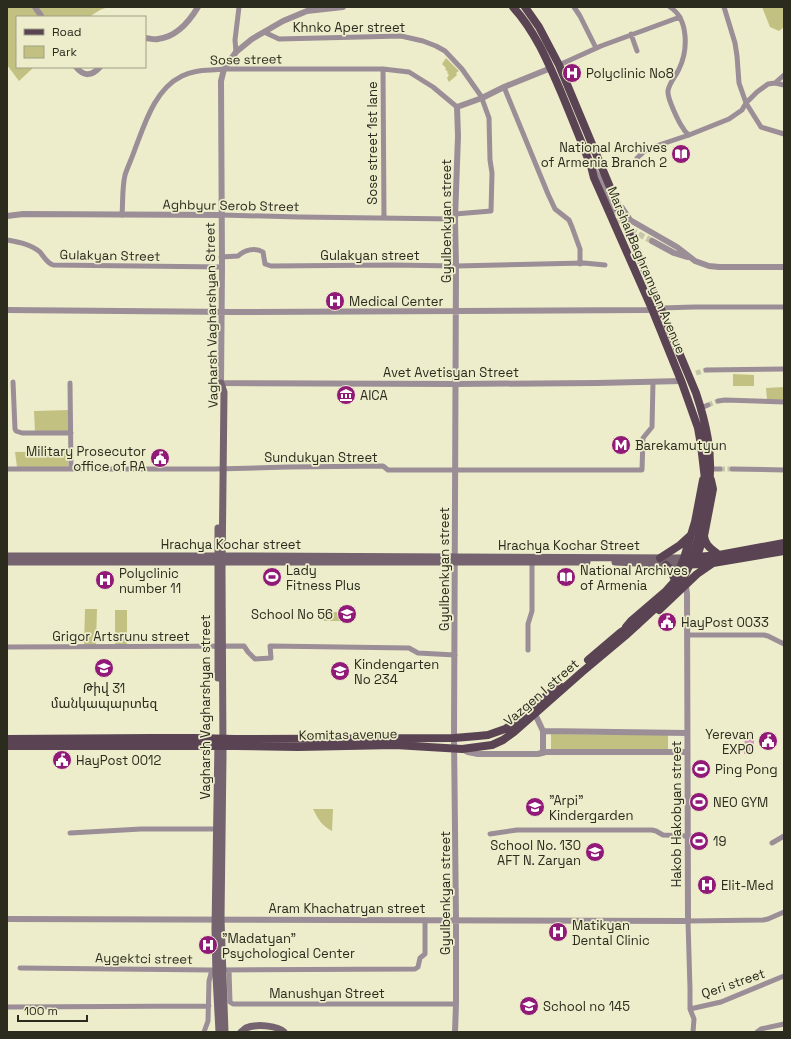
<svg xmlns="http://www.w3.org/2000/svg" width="791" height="1039" viewBox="0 0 791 1039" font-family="'Space Grotesk','Noto Sans Armenian',sans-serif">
  <rect width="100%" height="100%" fill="#ededcc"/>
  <!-- green -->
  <path fill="#c3c181" d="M7 7H33L40 17H17V67H34L19 81 7 65Z
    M39 7H108L100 10 89 17H46L41 11Z
    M762 7H784V27L779 31 770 27Z
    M446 58 459 71 456 73 457 75 449 82 447 78 449 75 447 73 448 72 445 69 446 68 442 64Z
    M733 374 754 375V386H733Z
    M784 387V400H767L766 388Z
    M69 410V432H35L34 411Z
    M68 451V467H17L15 452Z
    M85 609H97L96 645H84Z
    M115 610H127V645H115Z
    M324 612H343V621H324Z
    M551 734 668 735V750L551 749Z
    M313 809H333L332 831C322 826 318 819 313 809Z"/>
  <!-- water -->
  <path fill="#d696c2" d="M745 731H754V754H744Z"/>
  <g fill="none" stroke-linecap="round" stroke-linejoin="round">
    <!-- minor-tunnel -->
    <path stroke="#c6c6a9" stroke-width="5" stroke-dasharray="5 2.5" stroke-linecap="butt" d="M696 373 706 370
      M708 405 718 401
      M720 469H732"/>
    <!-- tertiary-tunnel -->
    <path stroke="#c6c6a9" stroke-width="6" stroke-dasharray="6 3" stroke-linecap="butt" d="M613 210 620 221 629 229 652 241"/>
    <!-- minor -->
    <path stroke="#9b8e96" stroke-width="5" d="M574 7 580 16 596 48
      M670 7C689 19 688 51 679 69 676 76 669 83 668 91 667 98 679 123 683 128 684 131 687 133 689 135
      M724 7 735 43 737 56 739 83 746 103 761 127 784 134
      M264 32 279 39 401 36 423 41 436 46 445 51 462 69 481 96 489 118 490 160 492 173 491 211 455 214
      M631 34 637 51
      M236 52 235 40 239 7
      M559 65 601 46 680 17
      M383 69 384 218
      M775 83 784 75
      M504 87 548 194 555 209 569 220 572 227 580 249V264
      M637 158 647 149 689 135 729 119 742 110 746 103 757 92 768 84 775 83 784 85
      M122 215C123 202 122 188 125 175 128 166 132 158 135 149 145 123 155 89 182 76 195 69 210 71 224 69H383L409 72 433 87 457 107
      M222 215 299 217 455 219
      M7 240C18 242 31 244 40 252 44 257 47 263 53 265L222 267
      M221 257 238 256C244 250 255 247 263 252L265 264 271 266 393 265 456 266 584 263 605 265
      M661 308 694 307H784
      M706 370 784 369
      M13 382 15 429 16 431 22 433H71
      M70 383 71 469
      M718 401 725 400 784 402
      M701 408 708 405
      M7 469H215L288 467 383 466 388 470H642L643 438 652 427 653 382
      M711 469H720
      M732 469 784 470
      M687 635H764L768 636 784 644
      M7 647 244 646 248 652 255 659 271 658 270 646 409 648 418 653 455 655
      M528 650V624L532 611V562
      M70 833 141 829H216
      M490 834 517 830H652L656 831 663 835 688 836
      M772 843 784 836
      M20 968 212 970 415 969 418 967 420 958 425 954V920
      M229 970 230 1002 233 1004H456
      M7 1007 209 1006
      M690 1009 721 1002 784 976
      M204 1032 208 1021 209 981 212 970
      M693 1032 694 1019 690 1009V989L688 921 763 920 768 919 784 912
      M757 1032 761 1029 784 1024"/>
    <!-- tertiary -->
    <path stroke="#9b8e96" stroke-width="6" d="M35 7 42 17
      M343 7 307 11 283 21 264 32 252 39 236 52 224 69 221 81 222 267 221 383 456 384 597 383 682 381
      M145 38C149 38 153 40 158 39 176 37 189 22 198 7
      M76 67C84 77 92 76 100 67
      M594 170 600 179 613 210
      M622 208 630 220 677 247 695 261 709 266 719 267H784
      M7 216 23 214 222 215
      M652 241 674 253 687 257
      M7 310 233 312 647 310 655 309
      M535 714 543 731V753
      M543 731 687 733
      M462 749 468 752 478 754H538L545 752H687
      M7 919 688 921C687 812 688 703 687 594L686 586
      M455 1032 456 1004V920L454 738 456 266 455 219 458 136 457 107 482 98 504 87 551 68"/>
    <!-- secondary -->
    <path stroke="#75636f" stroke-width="7" d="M221 383 224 392 222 572 223 755 221 919 225 1032
      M7 556H230L684 558
      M7 562H587
      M615 562 681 565
      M218 678V528
      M218 740 215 929 216 976 219 1032
      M241 1032C241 1032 245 1029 246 1028 255 1024 277 1025 284 1032"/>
    <!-- primary -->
    <path stroke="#5a4453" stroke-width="8" d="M513 7C535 31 548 62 561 92 571 116 581 141 591 166L594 178 606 205 652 309 682 383 698 428 701 445 706 488
      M525 7 539 27 559 65 696 393C706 423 713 453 709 485
      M704 536C705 546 712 549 719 555
      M660 558 680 545 691 535
      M686 558 719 555 784 543
      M695 562 704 536 713 489 711 480
      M666 565 671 570 675 581
      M684 565 713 563 784 551
      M659 610 697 574 713 563
      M626 627 631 621 666 591 675 581 684 558 695 522 703 480
      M588 660 621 632 632 625
      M7 739 151 738H195L235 739 454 738 478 736 488 735 505 729 511 725 559 685
      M7 746H235L298 747 395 745 462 749 492 745 503 740 514 732 582 672 625 636 637 625"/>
    <!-- primary-bridge -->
    <path stroke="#5a4453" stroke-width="8" d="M637 625 674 591 683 579 689 566 698 539 708 488"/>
  </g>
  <!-- icons -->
  <defs>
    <g id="hospital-disc" transform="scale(1)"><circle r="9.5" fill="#911977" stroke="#ededcc"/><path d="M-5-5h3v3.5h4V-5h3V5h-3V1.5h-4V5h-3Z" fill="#fff"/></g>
    <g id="library-disc" transform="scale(1)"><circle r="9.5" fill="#911977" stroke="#ededcc"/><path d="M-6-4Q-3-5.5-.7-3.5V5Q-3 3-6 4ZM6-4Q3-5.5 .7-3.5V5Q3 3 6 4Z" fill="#fff"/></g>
    <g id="museum-disc" transform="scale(1)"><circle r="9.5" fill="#911977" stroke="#ededcc"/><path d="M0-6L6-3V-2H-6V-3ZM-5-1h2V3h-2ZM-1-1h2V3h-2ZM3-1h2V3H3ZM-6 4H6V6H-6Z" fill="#fff"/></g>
    <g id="metro-disc" transform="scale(1)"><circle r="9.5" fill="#911977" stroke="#ededcc"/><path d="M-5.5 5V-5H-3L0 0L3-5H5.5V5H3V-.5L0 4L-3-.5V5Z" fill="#fff"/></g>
    <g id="civic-disc" transform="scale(1)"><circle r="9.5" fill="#911977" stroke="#ededcc"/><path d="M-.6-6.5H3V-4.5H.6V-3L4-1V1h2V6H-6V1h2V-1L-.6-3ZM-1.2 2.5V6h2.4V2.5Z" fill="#fff"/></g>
    <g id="stadium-disc" transform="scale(1)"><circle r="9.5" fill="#911977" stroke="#ededcc"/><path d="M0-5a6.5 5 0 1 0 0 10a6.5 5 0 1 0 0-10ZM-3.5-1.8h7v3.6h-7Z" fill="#fff"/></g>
    <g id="school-disc" transform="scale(1)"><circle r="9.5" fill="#911977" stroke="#ededcc"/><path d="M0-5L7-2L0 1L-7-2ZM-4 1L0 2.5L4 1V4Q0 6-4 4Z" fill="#fff"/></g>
  </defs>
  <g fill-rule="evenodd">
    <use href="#hospital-disc" x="572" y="73"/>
    <use href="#library-disc" x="681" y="154"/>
    <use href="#hospital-disc" x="335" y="301"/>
    <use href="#museum-disc" x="346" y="395"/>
    <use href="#metro-disc" x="621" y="445"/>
    <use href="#civic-disc" x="160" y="458"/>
    <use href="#stadium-disc" x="272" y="577"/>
    <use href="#library-disc" x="566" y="577"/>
    <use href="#hospital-disc" x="105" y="580"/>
    <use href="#school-disc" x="347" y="614"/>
    <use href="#civic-disc" x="667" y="622"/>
    <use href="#school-disc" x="104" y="668"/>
    <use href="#school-disc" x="340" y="671"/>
    <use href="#civic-disc" x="768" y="741"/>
    <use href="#civic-disc" x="62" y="760"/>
    <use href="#stadium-disc" x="701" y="769"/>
    <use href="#stadium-disc" x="699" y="802"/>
    <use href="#school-disc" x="535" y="807"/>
    <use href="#stadium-disc" x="699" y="841"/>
    <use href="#school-disc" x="595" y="852"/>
    <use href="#hospital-disc" x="707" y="885"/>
    <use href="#hospital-disc" x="558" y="932"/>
    <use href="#hospital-disc" x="208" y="945"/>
    <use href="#school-disc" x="529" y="1006"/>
  </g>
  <g text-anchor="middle" stroke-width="3.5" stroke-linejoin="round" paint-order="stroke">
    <!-- street labels -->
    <g font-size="13" fill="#2b2b1e" stroke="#ededcc">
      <text x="349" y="32">Khnko Aper street</text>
      <text transform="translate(246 59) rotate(-1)" y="5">Sose street</text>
      <text transform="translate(372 143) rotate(-90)" y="5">Sose street 1st lane</text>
      <text transform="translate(231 205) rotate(1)" y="5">Aghbyur Serob Street</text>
      <text transform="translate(446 221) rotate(-90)" y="5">Gyulbenkyan street</text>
      <text transform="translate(110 255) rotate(1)" y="5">Gulakyan Street</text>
      <text x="370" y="260">Gulakyan street</text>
      <text transform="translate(647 270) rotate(67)" y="5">Marshal Baghramyan Avenue</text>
      <text transform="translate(211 315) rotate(-91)" y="5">Vagharsh Vagharshyan Street</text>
      <text x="451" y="377">Avet Avetisyan Street</text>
      <text x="321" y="462">Sundukyan Street</text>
      <text x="231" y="549">Hrachya Kochar street</text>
      <text x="569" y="550">Hrachya Kochar Street</text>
      <text transform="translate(444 569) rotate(-90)" y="5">Gyulbenkyan street</text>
      <text x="121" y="641">Grigor Artsrunu street</text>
      <text transform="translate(541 692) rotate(-41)" y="5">Vazgen I street</text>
      <text transform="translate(205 707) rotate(-90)" y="5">Vagharsh Vagharshyan street</text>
      <text transform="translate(348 734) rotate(-1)" y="5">Komitas avenue</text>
      <text transform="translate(676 814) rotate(-90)" y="5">Hakob Hakobyan street</text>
      <text transform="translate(445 893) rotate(-90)" y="5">Gyulbenkyan street</text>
      <text x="347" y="913">Aram Khachatryan street</text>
      <text transform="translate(144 958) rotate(1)" y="5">Aygektci street</text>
      <text transform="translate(733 983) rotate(-19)" y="5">Qeri street</text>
      <text x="327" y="998">Manushyan Street</text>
    </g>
    <!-- poi labels -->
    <g font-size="13" fill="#2b2b1e" stroke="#ededcc" text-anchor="start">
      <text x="586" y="78">Polyclinic No8</text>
      <text x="667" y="152" text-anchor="end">National Archives<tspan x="667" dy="15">of Armenia Branch 2</tspan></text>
      <text x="349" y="306">Medical Center</text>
      <text x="360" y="400">AICA</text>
      <text x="635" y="450">Barekamutyun</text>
      <text x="146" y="456" text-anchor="end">Military Prosecutor<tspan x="146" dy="15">office of RA</tspan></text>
      <text x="286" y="575">Lady<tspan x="286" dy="15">Fitness Plus</tspan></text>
      <text x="580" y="575">National Archives<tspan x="580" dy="15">of Armenia</tspan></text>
      <text x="119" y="578">Polyclinic<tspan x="119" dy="15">number 11</tspan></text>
      <text x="333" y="619" text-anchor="end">School No 56</text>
      <text x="681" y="627">HayPost 0033</text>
      <text x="354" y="669">Kindengarten<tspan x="354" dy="15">No 234</tspan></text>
      <text x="104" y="693" text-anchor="middle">Թիվ 31<tspan x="104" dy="15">մանկապարտեզ</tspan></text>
      <text x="754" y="739" text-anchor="end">Yerevan<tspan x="754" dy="15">EXPO</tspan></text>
      <text x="76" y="765">HayPost 0012</text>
      <text x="715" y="774">Ping Pong</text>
      <text x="549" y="805">"Arpi"<tspan x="549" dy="15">Kindergarden</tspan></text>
      <text x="713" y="807">NEO GYM</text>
      <text x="713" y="846">19</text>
      <text x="581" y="850" text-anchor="end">School No. 130<tspan x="581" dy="15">AFT N. Zaryan</tspan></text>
      <text x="721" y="890">Elit-Med</text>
      <text x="572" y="930">Matikyan<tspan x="572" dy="15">Dental Clinic</tspan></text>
      <text x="222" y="943">"Madatyan"<tspan x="222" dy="15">Psychological Center</tspan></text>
      <text x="543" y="1011">School no 145</text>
    </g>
  </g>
  <!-- border -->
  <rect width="791" height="1039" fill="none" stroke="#2b2b1e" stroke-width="16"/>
  <!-- legend -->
  <rect x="16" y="16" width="130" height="52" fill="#ededcc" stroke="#9f9f86"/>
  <rect x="24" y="29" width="20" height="6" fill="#5a4453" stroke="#9f9f86"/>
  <text x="52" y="36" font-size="12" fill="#2b2b1e">Road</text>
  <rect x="24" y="46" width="20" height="12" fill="#c3c181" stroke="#9f9f86"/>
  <text x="52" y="56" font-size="12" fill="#2b2b1e">Park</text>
  <!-- scale -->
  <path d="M18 1015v6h69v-6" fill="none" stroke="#2b2b1e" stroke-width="2"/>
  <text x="24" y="1015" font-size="12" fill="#2b2b1e" stroke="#ededcc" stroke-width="3" paint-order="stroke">100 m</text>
</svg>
